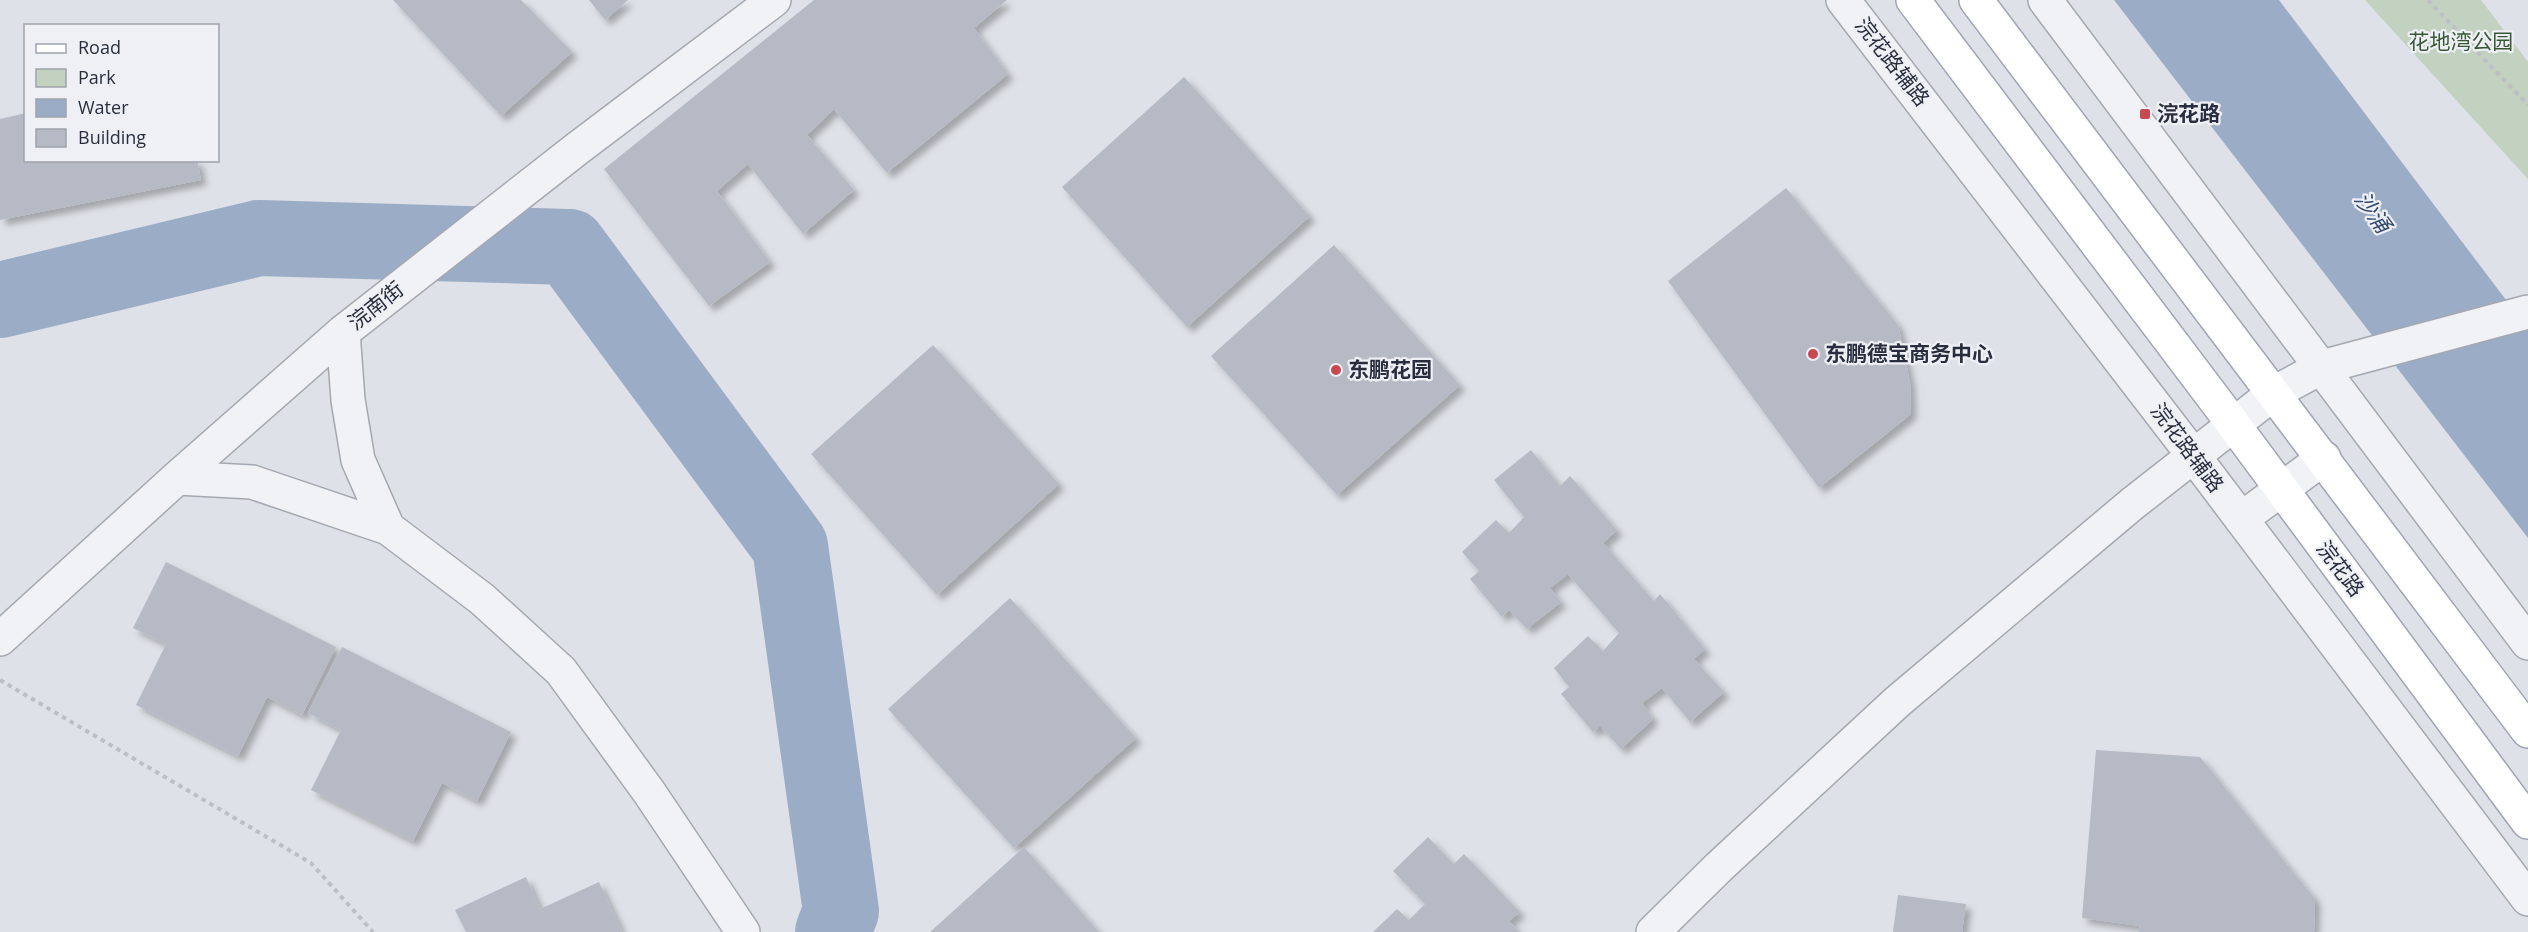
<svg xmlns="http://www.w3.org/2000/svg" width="2528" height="932" viewBox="0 0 2528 932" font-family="'Open Sans','Noto Sans SC',sans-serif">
  <defs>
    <filter id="shadow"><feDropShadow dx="5.5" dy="5.5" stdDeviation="3" flood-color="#0004"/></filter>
  </defs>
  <rect width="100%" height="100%" fill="#dee1e7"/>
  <!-- green -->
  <path fill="#c3d1c0" d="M2365 0H2481L2528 62V179Z"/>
  <!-- water -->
  <path fill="#9bacc6" d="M2114 0H2279L2528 329V538Z"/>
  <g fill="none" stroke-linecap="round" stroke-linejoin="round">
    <!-- river -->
    <path stroke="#9bacc6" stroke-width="76" d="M0 300 259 238 569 247 790 546 841 911 833 932"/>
  </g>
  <!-- building -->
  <path fill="#b6bac4" filter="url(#shadow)" d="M393 0H521L572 52 501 116Z
    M589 0H628L605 20Z
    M814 0H1007L974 28 1008 74 887 173 834 109 807 135 854 190 803 234 748 164 717 191 770 262 709 306 604 169Z
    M1184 77 1310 216 1187 327 1062 187Z
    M26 113V160H197L201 180 0 220V119Z
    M1786 188 1898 325 1910 383 1911 414 1819 488 1668 281Z
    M1334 245 1460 385 1337 495 1211 356Z
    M933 345 1059 484 937 595 811 454Z
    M1531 450 1560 486 1570 476 1617 530 1603 543 1654 601 1660 594 1705 649 1694 659 1724 692 1690 722 1662 688 1642 703 1653 719 1621 749 1600 726 1593 732 1561 694 1569 687 1554 668 1588 636 1603 651 1619 633 1568 574 1550 588 1561 602 1527 629 1509 610 1502 617 1470 579 1479 571 1462 552 1496 520 1509 533 1524 517 1494 480Z
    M166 562 336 647 302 715 267 697 238 756 136 705 166 644 133 628Z
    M1010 598 1136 738 1014 848 888 709Z
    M342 647 511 732 477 801 442 783 413 841 311 790 341 730 308 713Z
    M2096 750 2200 757 2315 899 2314 932H2138L2140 926 2082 918Z
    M1428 837 1454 864 1464 854 1520 912 1509 921 1519 932H1373L1397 909 1409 920 1425 904 1393 871Z
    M1024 847 1099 932H930Z
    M526 877 540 909 599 882 622 932H466L455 910Z
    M1898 895 1966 904 1962 932H1893Z"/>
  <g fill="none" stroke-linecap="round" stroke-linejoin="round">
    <!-- minor casing -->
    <g stroke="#a4a8b1" stroke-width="36">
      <path id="minor" d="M1843 0 2193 455 2528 899
        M2045 0 2528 643
        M343 332 348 400 358 460 388 528
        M177 478 252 482 388 528 482 599 561 671 649 792 743 932
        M2241 519 2324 458
        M0 639 177 478 343 332 578 148 774 0
        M1653 932 1719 867 1897 702 2132 504 2274 393 2322 367 2528 312"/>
    </g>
    <!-- major casing -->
    <g stroke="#9ea5b2" stroke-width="36">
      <path id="major" d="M1913 0 2234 425 2528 822
        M1976 0 2528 731"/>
    </g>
    <!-- path -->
    <path stroke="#bdbfc6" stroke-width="4" stroke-dasharray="4.5 4.5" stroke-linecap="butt" d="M2428 0 2528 105
      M0 680 311 863 373 932"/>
    <!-- minor -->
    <use href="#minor" stroke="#f1f2f6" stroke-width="33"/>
    <!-- major -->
    <use href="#major" stroke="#fff" stroke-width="33"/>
  </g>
  <!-- markers -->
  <g fill="#c74951" stroke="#eef0f5" stroke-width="2">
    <rect x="2139" y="108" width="12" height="12" rx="3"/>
    <circle cx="1813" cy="354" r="6"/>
    <circle cx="1336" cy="370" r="6"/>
  </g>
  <g text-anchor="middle" stroke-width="4.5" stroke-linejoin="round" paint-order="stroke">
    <!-- park labels -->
    <g font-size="21" fill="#3a5836" stroke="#eef0f5">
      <text x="2461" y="49">花地湾公园</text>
    </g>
    <!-- street labels -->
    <g font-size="21" fill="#282e3d" stroke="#eef0f5">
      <text transform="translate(1892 62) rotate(52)" y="7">浣花路辅路</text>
      <text transform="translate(376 306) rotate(-38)" y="7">浣南街</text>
      <text transform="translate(2187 448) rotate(53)" y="7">浣花路辅路</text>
      <text transform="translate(2340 569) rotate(53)" y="7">浣花路</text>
    </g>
    <!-- poi labels -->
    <g font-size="21" font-weight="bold" fill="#282e3d" stroke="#eef0f5" text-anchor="start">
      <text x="2157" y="121">浣花路</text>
      <text x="1825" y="361">东鹏德宝商务中心</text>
      <text x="1348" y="377">东鹏花园</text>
    </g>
    <!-- water labels -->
    <g font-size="22" font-style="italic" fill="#354a6f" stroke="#eef0f5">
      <text transform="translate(2373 212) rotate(54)" y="8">沙涌</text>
    </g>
  </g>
  <!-- legend -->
  <rect x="24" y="24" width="195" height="138" fill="#eef0f5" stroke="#9fa2ab" stroke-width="1.5"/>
  <rect x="36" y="44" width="30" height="9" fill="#ffffff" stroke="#9fa2ab" stroke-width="1.5"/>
  <text x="78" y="54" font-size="18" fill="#282e3d">Road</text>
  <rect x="36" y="69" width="30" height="18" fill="#c3d1c0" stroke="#9fa2ab" stroke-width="1.5"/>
  <text x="78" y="84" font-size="18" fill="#282e3d">Park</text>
  <rect x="36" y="99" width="30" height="18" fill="#9bacc6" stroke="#9fa2ab" stroke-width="1.5"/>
  <text x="78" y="114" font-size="18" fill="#282e3d">Water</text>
  <rect x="36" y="129" width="30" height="18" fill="#b6bac4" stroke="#9fa2ab" stroke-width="1.5"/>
  <text x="78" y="144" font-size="18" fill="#282e3d">Building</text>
</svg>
